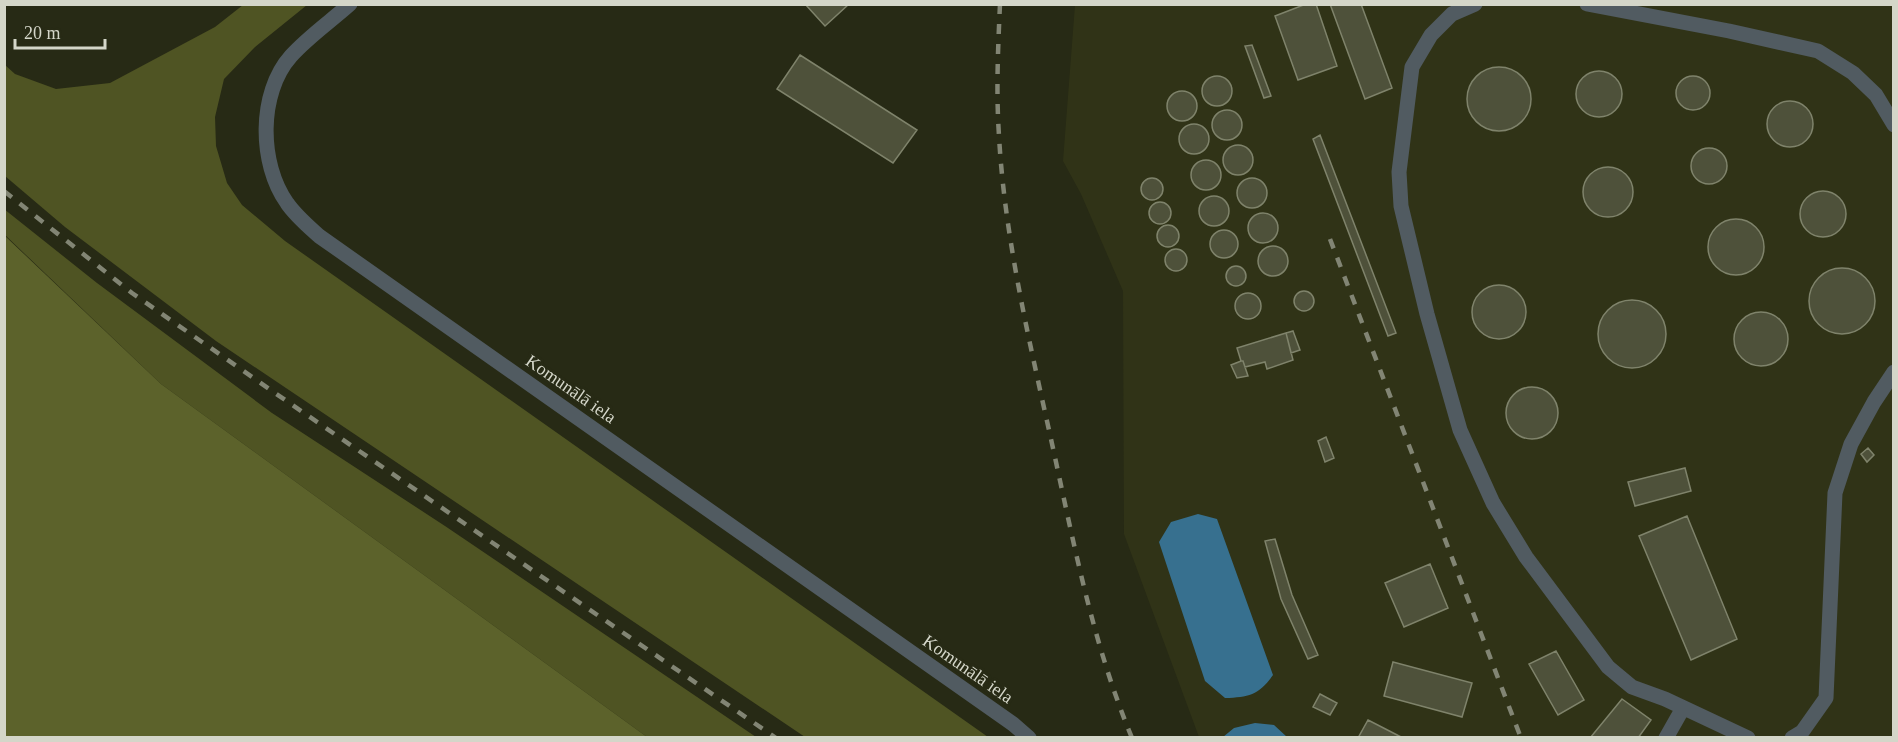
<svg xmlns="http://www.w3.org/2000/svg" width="1898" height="742" viewBox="0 0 1898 742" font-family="'Times New Roman',serif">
  <rect width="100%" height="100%" fill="#272a15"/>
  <!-- built -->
  <path fill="#303317" d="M1075 5H1893V737H1199L1124 534 1123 291 1081 194 1063 161Z"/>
  <!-- green -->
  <path fill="#4f5423" d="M243 5H307L255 47 224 79 215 117 216 146 227 183 242 205 285 241 988 737H805L216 341 65 227 5 176V65L15 74 56 89 110 83 215 27Z
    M4 209 97 283 272 413 445 526 756 737H647L161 384 5 235Z"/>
  <!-- forest -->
  <path fill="#5c622b" d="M4 235 161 384 647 737H5Z"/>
  <!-- water -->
  <path fill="#37708f" d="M1198 514 1217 519 1273 675C1259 695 1249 697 1225 698L1205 681 1159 542 1171 522Z
    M1255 723 1274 725 1287 737H1223L1234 728Z"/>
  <!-- building -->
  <path fill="#4e513a" stroke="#7f836b" stroke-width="1.5" d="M805 4H849L825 26Z
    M1306 4H1316L1337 66 1298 80 1275 16Z
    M1330 4H1361L1392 88 1365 99Z
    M1252 45 1271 96 1264 98 1245 46Z
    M800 55 917 130 893 163 777 89Z
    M1467 99a32 32 0 1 1 64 0a32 32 0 1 1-64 0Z
    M1576 94a23 23 0 1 1 46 0a23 23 0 1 1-46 0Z
    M1676 93a17 17 0 1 1 34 0a17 17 0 1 1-34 0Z
    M1202 91a15 15 0 1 1 30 0a15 15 0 1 1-30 0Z
    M1167 106a15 15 0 1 1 30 0a15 15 0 1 1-30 0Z
    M1767 124a23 23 0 1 1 46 0a23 23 0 1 1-46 0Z
    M1212 125a15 15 0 1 1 30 0a15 15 0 1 1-30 0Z
    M1179 139a15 15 0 1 1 30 0a15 15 0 1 1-30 0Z
    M1320 135 1396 333 1388 336 1313 139Z
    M1223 160a15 15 0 1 1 30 0a15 15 0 1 1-30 0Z
    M1691 166a18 18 0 1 1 36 0a18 18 0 1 1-36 0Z
    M1191 175a15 15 0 1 1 30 0a15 15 0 1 1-30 0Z
    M1583 192a25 25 0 1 1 50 0a25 25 0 1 1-50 0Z
    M1237 193a15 15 0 1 1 30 0a15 15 0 1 1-30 0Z
    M1141 189a11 11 0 1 1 22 0a11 11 0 1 1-22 0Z
    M1800 214a23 23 0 1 1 46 0a23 23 0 1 1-46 0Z
    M1199 211a15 15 0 1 1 30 0a15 15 0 1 1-30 0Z
    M1149 213a11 11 0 1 1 22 0a11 11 0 1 1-22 0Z
    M1248 228a15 15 0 1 1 30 0a15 15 0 1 1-30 0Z
    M1708 247a28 28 0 1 1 56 0a28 28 0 1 1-56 0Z
    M1157 236a11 11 0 1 1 22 0a11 11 0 1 1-22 0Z
    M1210 244a14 14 0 1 1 28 0a14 14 0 1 1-28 0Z
    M1258 261a15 15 0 1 1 30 0a15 15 0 1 1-30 0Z
    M1165 260a11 11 0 1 1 22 0a11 11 0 1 1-22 0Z
    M1226 276a10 10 0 1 1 20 0a10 10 0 1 1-20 0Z
    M1809 301a33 33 0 1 1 66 0a33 33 0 1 1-66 0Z
    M1472 312a27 27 0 1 1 54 0a27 27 0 1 1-54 0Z
    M1294 301a10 10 0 1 1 20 0a10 10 0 1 1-20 0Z
    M1235 306a13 13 0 1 1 26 0a13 13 0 1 1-26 0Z
    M1598 334a34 34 0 1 1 68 0a34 34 0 1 1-68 0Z
    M1734 339a27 27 0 1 1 54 0a27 27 0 1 1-54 0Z
    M1293 331 1300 350 1291 353 1286 333Z
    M1286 333 1293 360 1267 369 1265 362 1245 367 1243 361H1241L1237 348Z
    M1241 361H1243L1248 376 1237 378 1231 365Z
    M1506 413a26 26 0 1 1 52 0a26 26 0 1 1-52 0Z
    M1326 437 1334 458 1325 462 1318 441Z
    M1868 448 1874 455 1867 462 1861 454Z
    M1685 468 1691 491 1635 506 1628 482Z
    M1687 516 1737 639 1691 660 1639 536Z
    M1275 539 1292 595 1318 655 1308 659 1281 599 1265 541Z
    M1430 564 1448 608 1404 627 1385 583Z
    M1556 651 1584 700 1558 715 1529 664Z
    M1393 662 1472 683 1462 717 1384 696Z
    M1320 694 1337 703 1330 715 1313 707Z
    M1622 699 1651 720 1638 738H1590Z
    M1368 720 1403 738H1358Z"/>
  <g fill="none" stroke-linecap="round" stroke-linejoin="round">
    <!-- lane -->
    <path stroke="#515b61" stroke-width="15" d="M1475 4 1452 14 1431 35 1412 67 1399 172 1401 206 1427 314 1460 430 1493 503 1526 557 1608 667 1632 687 1665 699 1748 738
      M1587 4 1729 31 1818 51 1853 73 1876 95 1894 125
      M1666 738 1683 708
      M1792 738 1802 732 1826 698 1835 493 1851 444 1874 402 1894 372"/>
    <!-- street -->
    <path stroke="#515b61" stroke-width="15" d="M350 4C331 21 308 37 291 56 258 93 259 164 287 203 295 215 308 226 319 236L1013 724 1029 738"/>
    <!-- rail -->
    <path stroke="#828574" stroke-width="4.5" stroke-dasharray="10 10" stroke-linecap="butt" d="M1000 4C998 48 996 92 999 136 1005 245 1033 356 1056 462 1076 555 1095 649 1132 738
      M4 191 132 293 275 393 776 738
      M1330 239 1521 738"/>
  </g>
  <g text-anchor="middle" stroke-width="6" stroke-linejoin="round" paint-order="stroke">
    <!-- street labels -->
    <g font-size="18" fill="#d4d6c9" stroke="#272a15">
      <text transform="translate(571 389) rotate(35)" y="6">Komunālā iela</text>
      <text transform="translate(968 669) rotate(35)" y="6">Komunālā iela</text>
    </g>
  </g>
  <!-- border -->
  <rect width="1898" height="742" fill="none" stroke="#d4d6c9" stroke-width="12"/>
  <!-- scale -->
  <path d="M15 39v9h90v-9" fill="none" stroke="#d4d6c9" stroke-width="3"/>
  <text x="24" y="39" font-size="18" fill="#d4d6c9" stroke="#272a15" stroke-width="4.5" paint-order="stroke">20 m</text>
</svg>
